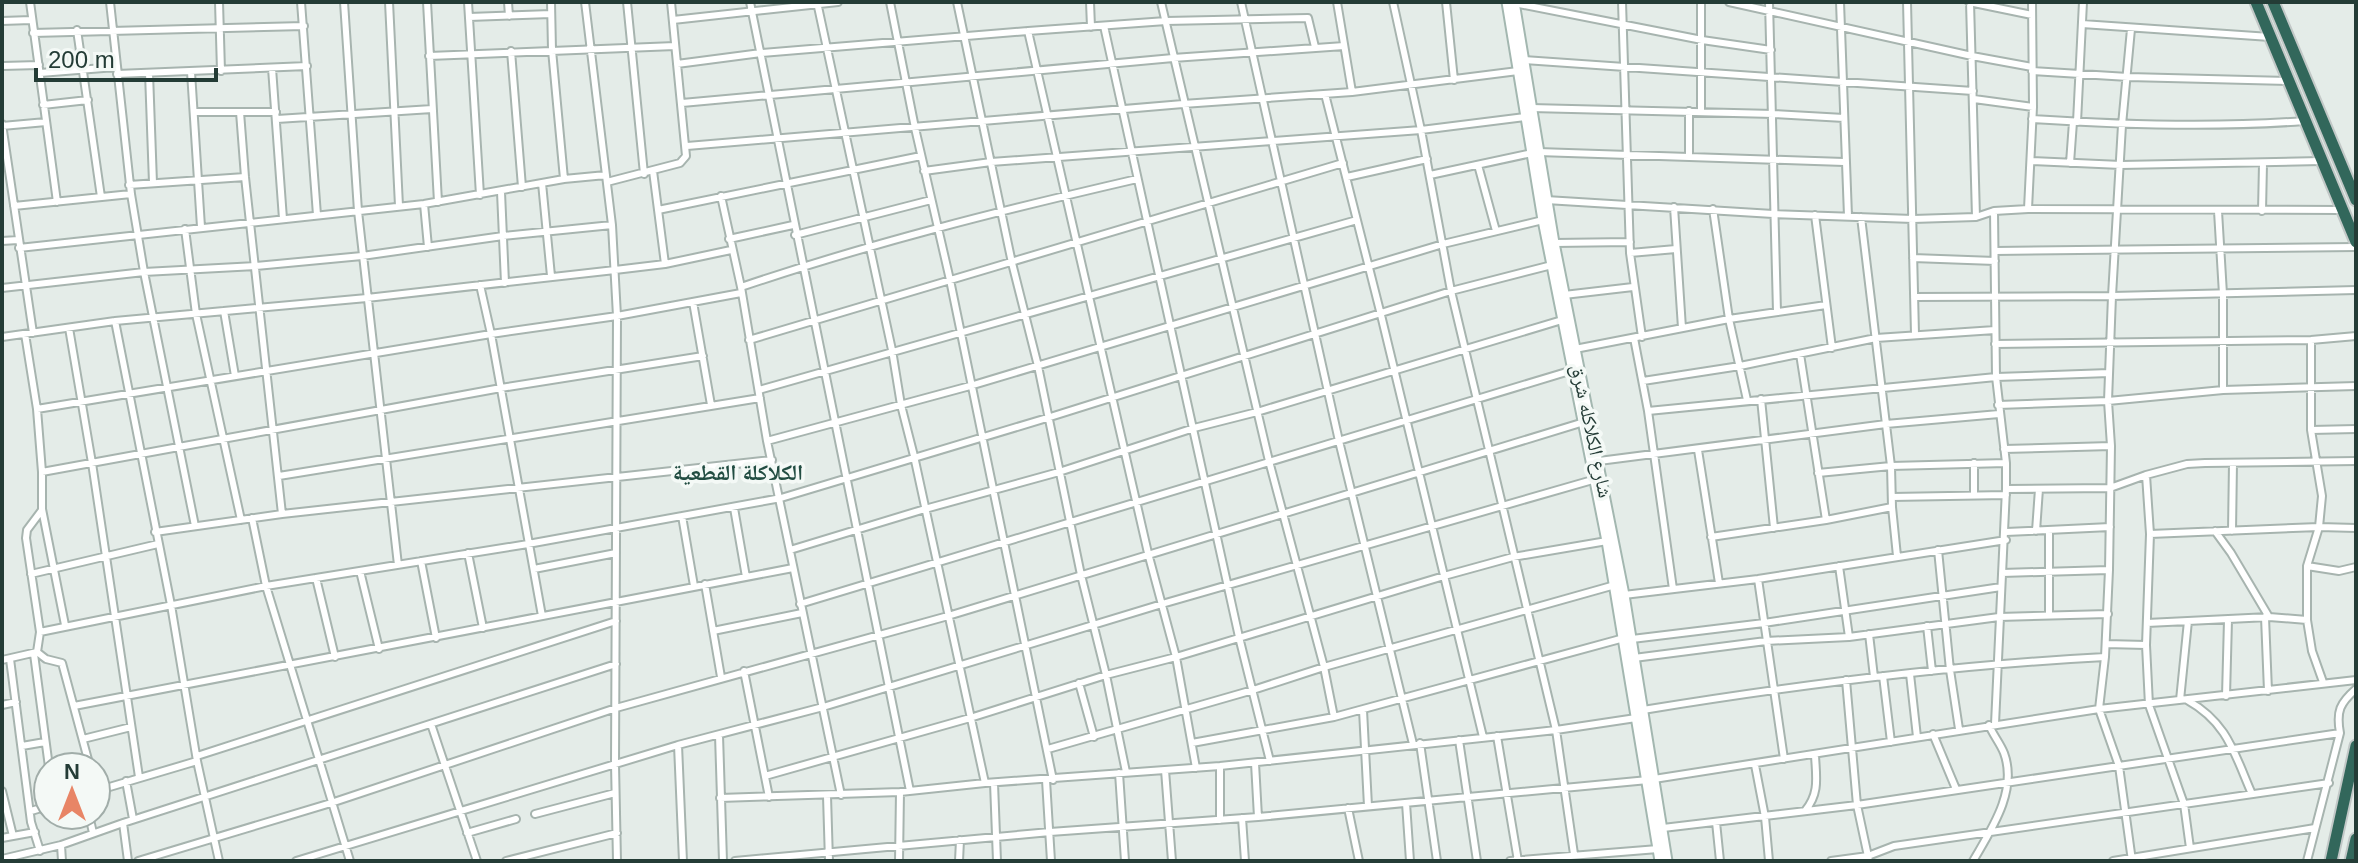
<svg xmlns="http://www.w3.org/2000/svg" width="2358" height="863" viewBox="0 0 2358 863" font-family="Arial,'Noto Naskh Arabic',sans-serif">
  <rect width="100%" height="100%" fill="#e4ece8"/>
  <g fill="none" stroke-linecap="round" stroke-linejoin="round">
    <!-- street casing -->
    <g stroke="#a7b4af" stroke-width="10">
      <path id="street" d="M30 2 57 202
        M110 2 131 194 144 272 195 526
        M219 2 221 71
        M301 2 317 215
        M344 2 358 211 398 565
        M389 2 399 206
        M427 2 438 202
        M468 2 480 195
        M508 2 509 16
        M551 2 552 50 564 179
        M585 2 612 225 617 316 615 764 617 861
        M627 2 644 174
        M750 2 910 791
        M817 2 892 350 901 405 914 456 985 783
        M890 2 915 128 950 280 1053 780
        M957 2 1012 263 1038 366 1081 575 1106 675 1126 772
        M1090 2 1091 27
        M1161 2 1269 461 1324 667 1334 717
        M1241 2 1339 441 1413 744
        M1337 2 1352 92
        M1393 2 1421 130 1451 291 1556 730 1575 861
        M1446 2 1454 80
        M1622 2 1630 253 1642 337
        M1729 2 1972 56 2032 67
        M1769 2 1777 312
        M1840 2 1848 216
        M1907 2 1915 334
        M1969 2 2032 15
        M1970 2 1976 217
        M1514 3 1702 40 1771 50
        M469 17 551 14
        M673 20 838 2
        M2 21 31 20
        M2082 24 2270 37
        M1104 26 1239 637 1270 761
        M2131 29 2122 125 2112 296 2108 401 2111 446 2109 570 2105 657 2099 709 2119 766 2132 861
        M77 30 101 197
        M1028 31 1148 553 1176 657 1196 768
        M33 33 304 26
        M511 51 522 187
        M429 56 675 46
        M1523 60 1973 91
        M677 64 761 53 1028 31 1166 21 1308 18 1315 47
        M2 66 39 65
        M272 68 283 219
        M2032 71 2128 77 2288 81
        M191 72 201 227
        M40 73 116 67
        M149 73 153 183
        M117 74 307 66
        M1325 94 1381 315 1483 737
        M1974 99 2033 107
        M682 103 1173 58 1344 46
        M43 105 88 100
        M1531 108 1774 114 1844 118
        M1689 111V155
        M195 112H276
        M240 112 245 177 282 514
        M1701 112V2
        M277 119 432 109
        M2032 119C2123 125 2213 128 2304 121
        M2077 122 2083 2
        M2 124 33 333
        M2 126 46 122
        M687 146 1183 104 1352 92 1518 71
        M1538 152 1844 162
        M2031 161 2121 165 2321 161
        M2070 163 2073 122
        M1478 165 1496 231
        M653 171 665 264
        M924 171 991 162 1421 130 1525 117
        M1430 175 1532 153
        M1347 177 1427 159
        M607 182 680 163 686 156 671 2
        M542 183 551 276
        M129 185 245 177
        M501 192 505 283
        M721 196 741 287 767 441 841 795
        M1546 200 1773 214 1913 219 1976 217 1994 211 2028 209 2341 210
        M424 204 428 247
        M14 206 131 194
        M1674 207 1682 328
        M1713 209 1729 319 1747 400
        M2028 209 2033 107 2032 2
        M658 210 921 156
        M1994 211 1996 377 2006 463V489L1995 724
        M2218 211 2223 294V390
        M2262 211 2263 164
        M1815 215 1832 348
        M1861 217 1891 466 1892 507 1897 556
        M185 229 196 314 241 520
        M795 235 931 200
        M729 239 793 225
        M2 241 18 240
        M1554 243 1630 242
        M19 248 424 204 564 179 606 175
        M1995 251 2356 247
        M1630 253 1676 249
        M1913 258 1995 261
        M480 285 491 334 542 616
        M741 287C871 243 1003 210 1137 179
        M2 288 144 272 256 266 362 256 503 236 612 225
        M1564 295 1633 287
        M1914 297 2112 296 2356 290
        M693 302 711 405
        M224 311 235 376
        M115 321 171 605 197 761 219 861
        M69 328 92 463 139 777
        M25 334 37 409 42 472V509L65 625
        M2 337 115 321 367 298 615 270 665 264 731 250
        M1634 338 1648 411 1673 589
        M749 340 1343 163
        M2311 340V430L2322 496 2319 527 2307 566V620L2312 651 2323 682
        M1995 344 2311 340 2356 336
        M1575 349 1729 319 1826 305
        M1800 354 1826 520
        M1643 381 1740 366 1876 338 1995 330
        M759 390 1357 220
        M1761 399 1774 528
        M1998 405 2108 401 2223 390 2356 386
        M37 409 491 334 617 316 741 293
        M1648 411 1996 377 2109 373
        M2311 430 2356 429
        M767 441 970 386 1443 244 1543 220
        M2004 449 2111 446
        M1698 450 1719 583
        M1599 461 1886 424 1999 414
        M42 472 501 388 703 356
        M1818 473 1891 466 2006 463
        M2146 475 2150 534 2146 645 2149 705 2184 804 2190 848
        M279 476 760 398
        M2006 489 2110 488 2146 475 2187 464 2205 463 2356 461
        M1974 494V463
        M1892 497 2006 495
        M734 508 746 577
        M682 516 694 586
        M252 518 266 586 350 861
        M2036 531 2039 489
        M2215 531 2231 553 2269 617
        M2232 531 2233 463
        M155 532 282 514 772 460
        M2006 532 2110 527
        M2150 534 2319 527 2356 528
        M1711 537 1826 520 1892 507
        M790 550 925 509 1059 472 1194 428 1257 412 1562 320
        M1938 550 1950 670 1959 729
        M468 553 483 628
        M421 561 436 638
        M1839 566 1849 637
        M2307 566 2339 571 2356 567
        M534 569 616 553
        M360 571 379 649
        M2002 573 2109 570
        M31 574 158 544
        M316 578 335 657
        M1758 579 1784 759
        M705 584 721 677
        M1624 595 1758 579 2006 540
        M800 604 1573 370
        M2049 615V531
        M2265 617 2268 691
        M2147 623 2269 617 2307 620
        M1927 626 1932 671
        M713 631 802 613
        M40 632 266 586 528 544 781 498 1047 418 1451 291 1552 265
        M1869 634 1874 677
        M1632 639 1764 623 2001 587
        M2106 644 2146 645
        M37 652 40 632 26 538 27 530 42 510
        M37 652 46 659 62 663 90 767
        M34 654 49 767
        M1634 658 1766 641 1849 637 1999 617 2108 614
        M10 659 31 822 40 851
        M2 660 37 652
        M744 671 769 797
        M1910 674 1917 737
        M1883 676 1891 742
        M1846 680 1857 805 1869 861
        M1079 683 1094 737
        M2226 696 2228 620
        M2180 700 2188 621
        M2187 700C2228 723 2234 753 2252 794
        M2 705 16 702
        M74 706 793 568
        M1363 710 1368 806
        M1643 710C1796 685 1950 665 2105 657
        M431 724 477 861
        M1933 734 1956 789
        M719 735 723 861
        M1497 736 1518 861
        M83 739 131 727
        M1459 740 1477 861
        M1192 743 1334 717 1624 638
        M1420 743 1437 861
        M678 745 683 861
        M22 746 45 742
        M1048 749 1253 690 1324 667 1615 585
        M197 756 616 621
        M1255 763 1258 817
        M1755 765 1765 817 1769 861
        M1165 770 1172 861
        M1119 773 1125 861
        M765 776 970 718 1106 675 1176 657 1444 576 1513 557 1607 541
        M1654 779 2099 709 2356 680
        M1046 780 1051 861
        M126 781 133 819
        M994 783 997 861
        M2 791 13 836
        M96 791 197 761
        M827 796 829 861
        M720 798 900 792 985 783 1220 766 1556 730 1636 718
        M1406 803 1410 861
        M1348 808 1359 861
        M31 811 48 806
        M1805 811C1820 793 1816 777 1815 755
        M535 814 615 793
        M89 815 93 833
        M1242 818 1245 861
        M1220 820V766
        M1716 822 1720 861
        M123 823 128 861
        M1663 828 1857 805 2340 733
        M467 833 516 819
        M2 838 35 832
        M61 845 62 861
        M2 859 61 845 123 823 616 664
        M138 861 331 803 616 708 948 616 1584 422
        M296 861 678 745 823 707 1162 604 1596 479
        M506 861 617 833
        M735 861 1050 832 1258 817 1648 780
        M899 861 900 792
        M959 861 960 840
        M1510 861 1658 849
        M1831 861 1868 856 1894 846 2329 783
        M1973 861C1991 830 2018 791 2004 753 2000 743 1993 735 1989 725
        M2113 861 2315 828
        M2307 861 2340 733C2336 711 2340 703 2356 689"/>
    </g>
    <!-- secondary casing -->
    <g stroke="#a3b7b0" stroke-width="13">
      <path id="secondary" d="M1507 2 1543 220 1607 541 1660 861
        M1514 2 1554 243 1624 595 1667 861"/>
    </g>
    <!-- highway casing -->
    <g stroke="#c2c8c7" stroke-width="15">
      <path id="highway" d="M2256 2 2356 242
        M2273 2 2356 200
        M2331 861 2356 746
        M2351 861 2356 839"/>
    </g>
    <!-- street -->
    <use href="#street" stroke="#fff" stroke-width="6"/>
    <!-- secondary -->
    <use href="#secondary" stroke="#fff" stroke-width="9"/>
    <!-- highway -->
    <use href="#highway" stroke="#32675b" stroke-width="11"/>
  </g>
  <g text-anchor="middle" stroke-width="7" stroke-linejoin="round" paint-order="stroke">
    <!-- street labels -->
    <g font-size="20" fill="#243c36" stroke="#f4f9f6">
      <text transform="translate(1592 431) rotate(78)" y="7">شارع الكلاكله شرق</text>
    </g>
    <!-- neighbourhood labels -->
    <g font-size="22" font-weight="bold" fill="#224d42" stroke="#f4f9f6">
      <text x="738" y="480">الكلاكلة القطعية</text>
    </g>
  </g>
  <!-- border -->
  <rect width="2358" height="863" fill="none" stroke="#243c36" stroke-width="8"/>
  <!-- north arrow -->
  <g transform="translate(72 791)"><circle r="38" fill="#f4f9f6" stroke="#a1ada9" stroke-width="2"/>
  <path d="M0-6L14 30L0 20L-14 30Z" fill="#e88566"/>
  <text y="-12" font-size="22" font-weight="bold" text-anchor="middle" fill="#243c36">N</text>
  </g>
  <!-- scale -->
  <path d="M36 68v12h180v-12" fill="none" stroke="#243c36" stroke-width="4"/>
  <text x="48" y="68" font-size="24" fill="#243c36" stroke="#f4f9f6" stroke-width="6" paint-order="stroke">200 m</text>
</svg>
